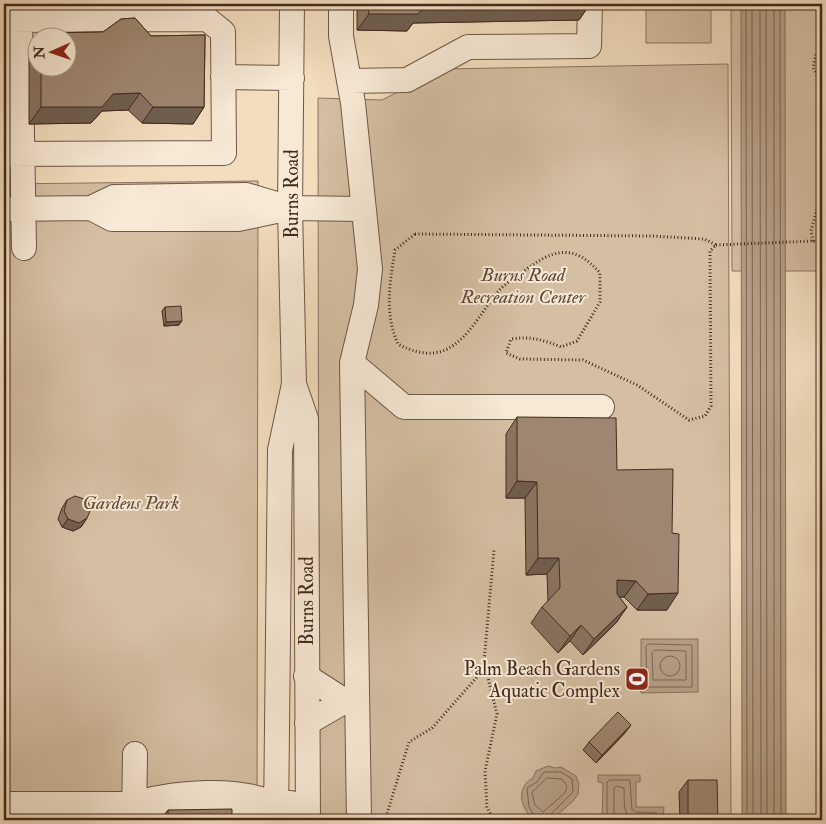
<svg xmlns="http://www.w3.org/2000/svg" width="826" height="824" viewBox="0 0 826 824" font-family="'IM FELL Double Pica',serif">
  <rect width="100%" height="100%" fill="#f2ddbe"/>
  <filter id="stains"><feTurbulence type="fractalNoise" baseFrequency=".004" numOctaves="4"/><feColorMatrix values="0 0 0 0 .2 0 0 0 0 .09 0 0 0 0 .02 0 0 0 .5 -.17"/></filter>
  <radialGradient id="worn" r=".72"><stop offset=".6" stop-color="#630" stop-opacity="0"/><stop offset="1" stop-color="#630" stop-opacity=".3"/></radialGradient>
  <!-- green -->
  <path fill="#d4bfa3" stroke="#8c7460" d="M646 4H711V43H646Z
    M731 4H822V271H732Z
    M728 64 731 820H319L318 98 382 100 443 69Z
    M258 181 257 820H4V184Z"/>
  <!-- water -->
  <path fill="#b6a087" stroke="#88715d" d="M741 4H785L786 820H742Z
    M641 639H698V692L641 693Z
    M548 766 555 768 561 767 576 776 579 784 578 794 573 801 555 817 550 820H536C520 811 515 787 533 778L536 771Z
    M598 775H640V782H636V807H664L663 820H602L603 783 598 782Z"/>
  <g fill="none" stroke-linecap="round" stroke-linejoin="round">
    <!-- shore -->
    <path stroke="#7c6552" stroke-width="1" d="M746 4 747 820
      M752 4 753 820
      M760 4 761 820
      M766 4 767 820
      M774 4V820
      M780 4 781 820
      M649 644 692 645V687H647L646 647Z
      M655 650 686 651V680H653L652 653Z
      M660 666a10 10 0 1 1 20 0a10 10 0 1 1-20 0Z
      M547 778 562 779 567 786 565 793 543 812 535 805 532 793Z
      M537 820 529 807 527 788 537 782 544 772H561L572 779 573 792 550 815 549 820
      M607 820V782L610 780H630L632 810 636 812 657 813 659 820
      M614 820V788L616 786 624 788C625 799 621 817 636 819 642 819 647 818 652 820"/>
    <!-- minor casing -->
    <g stroke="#6f5745" stroke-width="26">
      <path id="minor" d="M341 4V36L353 103 370 269 366 305 352 363 359 820
        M4 20 207 19 223 32 224 153 4 154
        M20 20 24 248
        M223 77 292 78
        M349 81 407 80 468 47 589 46 590 4
        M91 208 112 219H238L290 208 363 209
        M4 209 91 208 114 197 246 195 290 208
        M352 363 404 407H602
        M294 384 306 419 308 820
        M306 676 345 701H357
        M307 723 345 701
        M141 802C178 792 233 788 270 802
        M4 804H133L158 811 249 812 277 804 291 803
        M134 819 135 754
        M276 820 280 450 294 384 290 208 292 4"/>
    </g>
    <!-- path -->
    <path stroke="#432a1d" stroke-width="3" stroke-dasharray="1 2.5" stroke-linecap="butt" d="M822 46 816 54 813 68 822 84
      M415 234 652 236 704 239 716 245 710 251 711 406 705 416 689 420 637 385 583 360 520 359 506 353 511 339C530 336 544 340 561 347L577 341 600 302V273C573 242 552 250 524 271 515 278 504 284 497 293 470 327 452 373 398 344 384 313 390 282 395 250Z
      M813 241 811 231 822 191
      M716 245 813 241 822 247
      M385 820 409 742 432 728 485 668
      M493 820 487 807 485 771 497 714 484 662 494 550"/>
    <!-- minor -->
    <use href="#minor" stroke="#f7e9d5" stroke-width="24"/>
  </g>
  <!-- wall -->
  <path fill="#887461" stroke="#432a1d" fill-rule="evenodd" d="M357 4H590L579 20 413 23 407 31 357 30Z
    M135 18 151 36 205 35 204 107 193 124 142 123 128 110 102 111 91 123 29 124V49L40 33 103 32 121 19ZM38 38H68V68H38Z
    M165 307 179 325 164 326 162 311Z
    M517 417 617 470 667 610H637L624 597H619L627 607 616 623 583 655 570 641 558 653 531 623 542 607 548 601 547 574 526 575 525 498H506V434Z
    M67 500 87 518 81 527 73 531 62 527 58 519 62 508Z
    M625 733 596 763 583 750 589 742Z
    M688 780 718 820H680L679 792Z
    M168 810 232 820H160Z"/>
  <!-- shaded-wall -->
  <path fill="#6f5e4f" stroke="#432a1d" d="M567 4H590L579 20 413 23 407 31 357 30 369 14 424 6Z
    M140 93 128 110 102 111 91 123 29 124 41 107 113 94Z
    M153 107H204L193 124 142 123Z
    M182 321 179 325 164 326 166 322Z
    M517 481 537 482 525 498H506Z
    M87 518 81 527 73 531 62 527 68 519Z
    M538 558H559L547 574 526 575Z
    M617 580 636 581 624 597H606Z
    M678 593 667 610H637L648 594Z
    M627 607 616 623 583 655 594 639Z
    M581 625 570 641 558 653 570 636Z
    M631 725 625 733 596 763 602 755Z"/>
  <!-- building -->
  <path fill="#9e8771" stroke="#432a1d" d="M368 4H567L424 6 418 14H369Z
    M135 18 151 36 205 35 204 107H153L140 93 113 94 102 107H41V68H68V38H40V33L103 32 121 19Z
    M181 306 182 321 166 322 165 307Z
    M517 417 616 418 617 470 673 469 672 533 679 534 678 593 648 594 636 581 617 580V594L627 607 594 639 581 625 570 636 542 607 560 588 559 558H538L537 482 517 481Z
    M75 496 87 500 91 509 87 518 79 523 68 519 64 511 67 500Z
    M618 712 631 725 602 755 589 742Z
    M688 780H717L718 820H688Z
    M232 809V820H168V810Z"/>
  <!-- icons -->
  <defs>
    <g id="stadium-square" transform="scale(1.25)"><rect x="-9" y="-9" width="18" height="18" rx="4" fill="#8f2418" stroke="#f7e9d5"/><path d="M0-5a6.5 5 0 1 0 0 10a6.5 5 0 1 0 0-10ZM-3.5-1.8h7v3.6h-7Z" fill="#fff"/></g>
  </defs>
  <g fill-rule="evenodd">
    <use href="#stadium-square" x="637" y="679"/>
  </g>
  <g text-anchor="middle" stroke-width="4" stroke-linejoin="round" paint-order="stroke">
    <!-- street labels -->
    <g font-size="19" fill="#432a1d" stroke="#f7e9d5">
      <text transform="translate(291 194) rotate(-90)" y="7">Burns Road</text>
      <text transform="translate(306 601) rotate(-90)" y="7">Burns Road</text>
    </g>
    <!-- park labels -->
    <g font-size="19" font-style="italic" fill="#604838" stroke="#f7e9d5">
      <text x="523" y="281">Burns Road<tspan x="523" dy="22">Recreation Center</tspan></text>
      <text x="131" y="509">Gardens Park</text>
    </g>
    <!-- poi labels -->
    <g font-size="19" fill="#432a1d" stroke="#f7e9d5" text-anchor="end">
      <text x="620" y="675">Palm Beach Gardens<tspan x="620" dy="22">Aquatic Complex</tspan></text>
    </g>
  </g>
  <!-- margin -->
  <rect width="826" height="824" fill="none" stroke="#f2ddbe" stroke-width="20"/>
  <rect x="5" y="5" width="816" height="814" fill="none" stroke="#432a1d" stroke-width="2.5"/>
  <rect x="10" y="10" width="806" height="804" fill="none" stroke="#432a1d"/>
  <!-- north arrow -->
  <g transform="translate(52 52) rotate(268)"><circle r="24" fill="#f7e9d5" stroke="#af9d8b"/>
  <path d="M0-4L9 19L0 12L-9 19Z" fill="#8f2418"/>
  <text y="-8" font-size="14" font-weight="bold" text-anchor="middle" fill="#432a1d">N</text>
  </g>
  <rect width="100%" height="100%" filter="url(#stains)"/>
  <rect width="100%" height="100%" fill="url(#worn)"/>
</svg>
